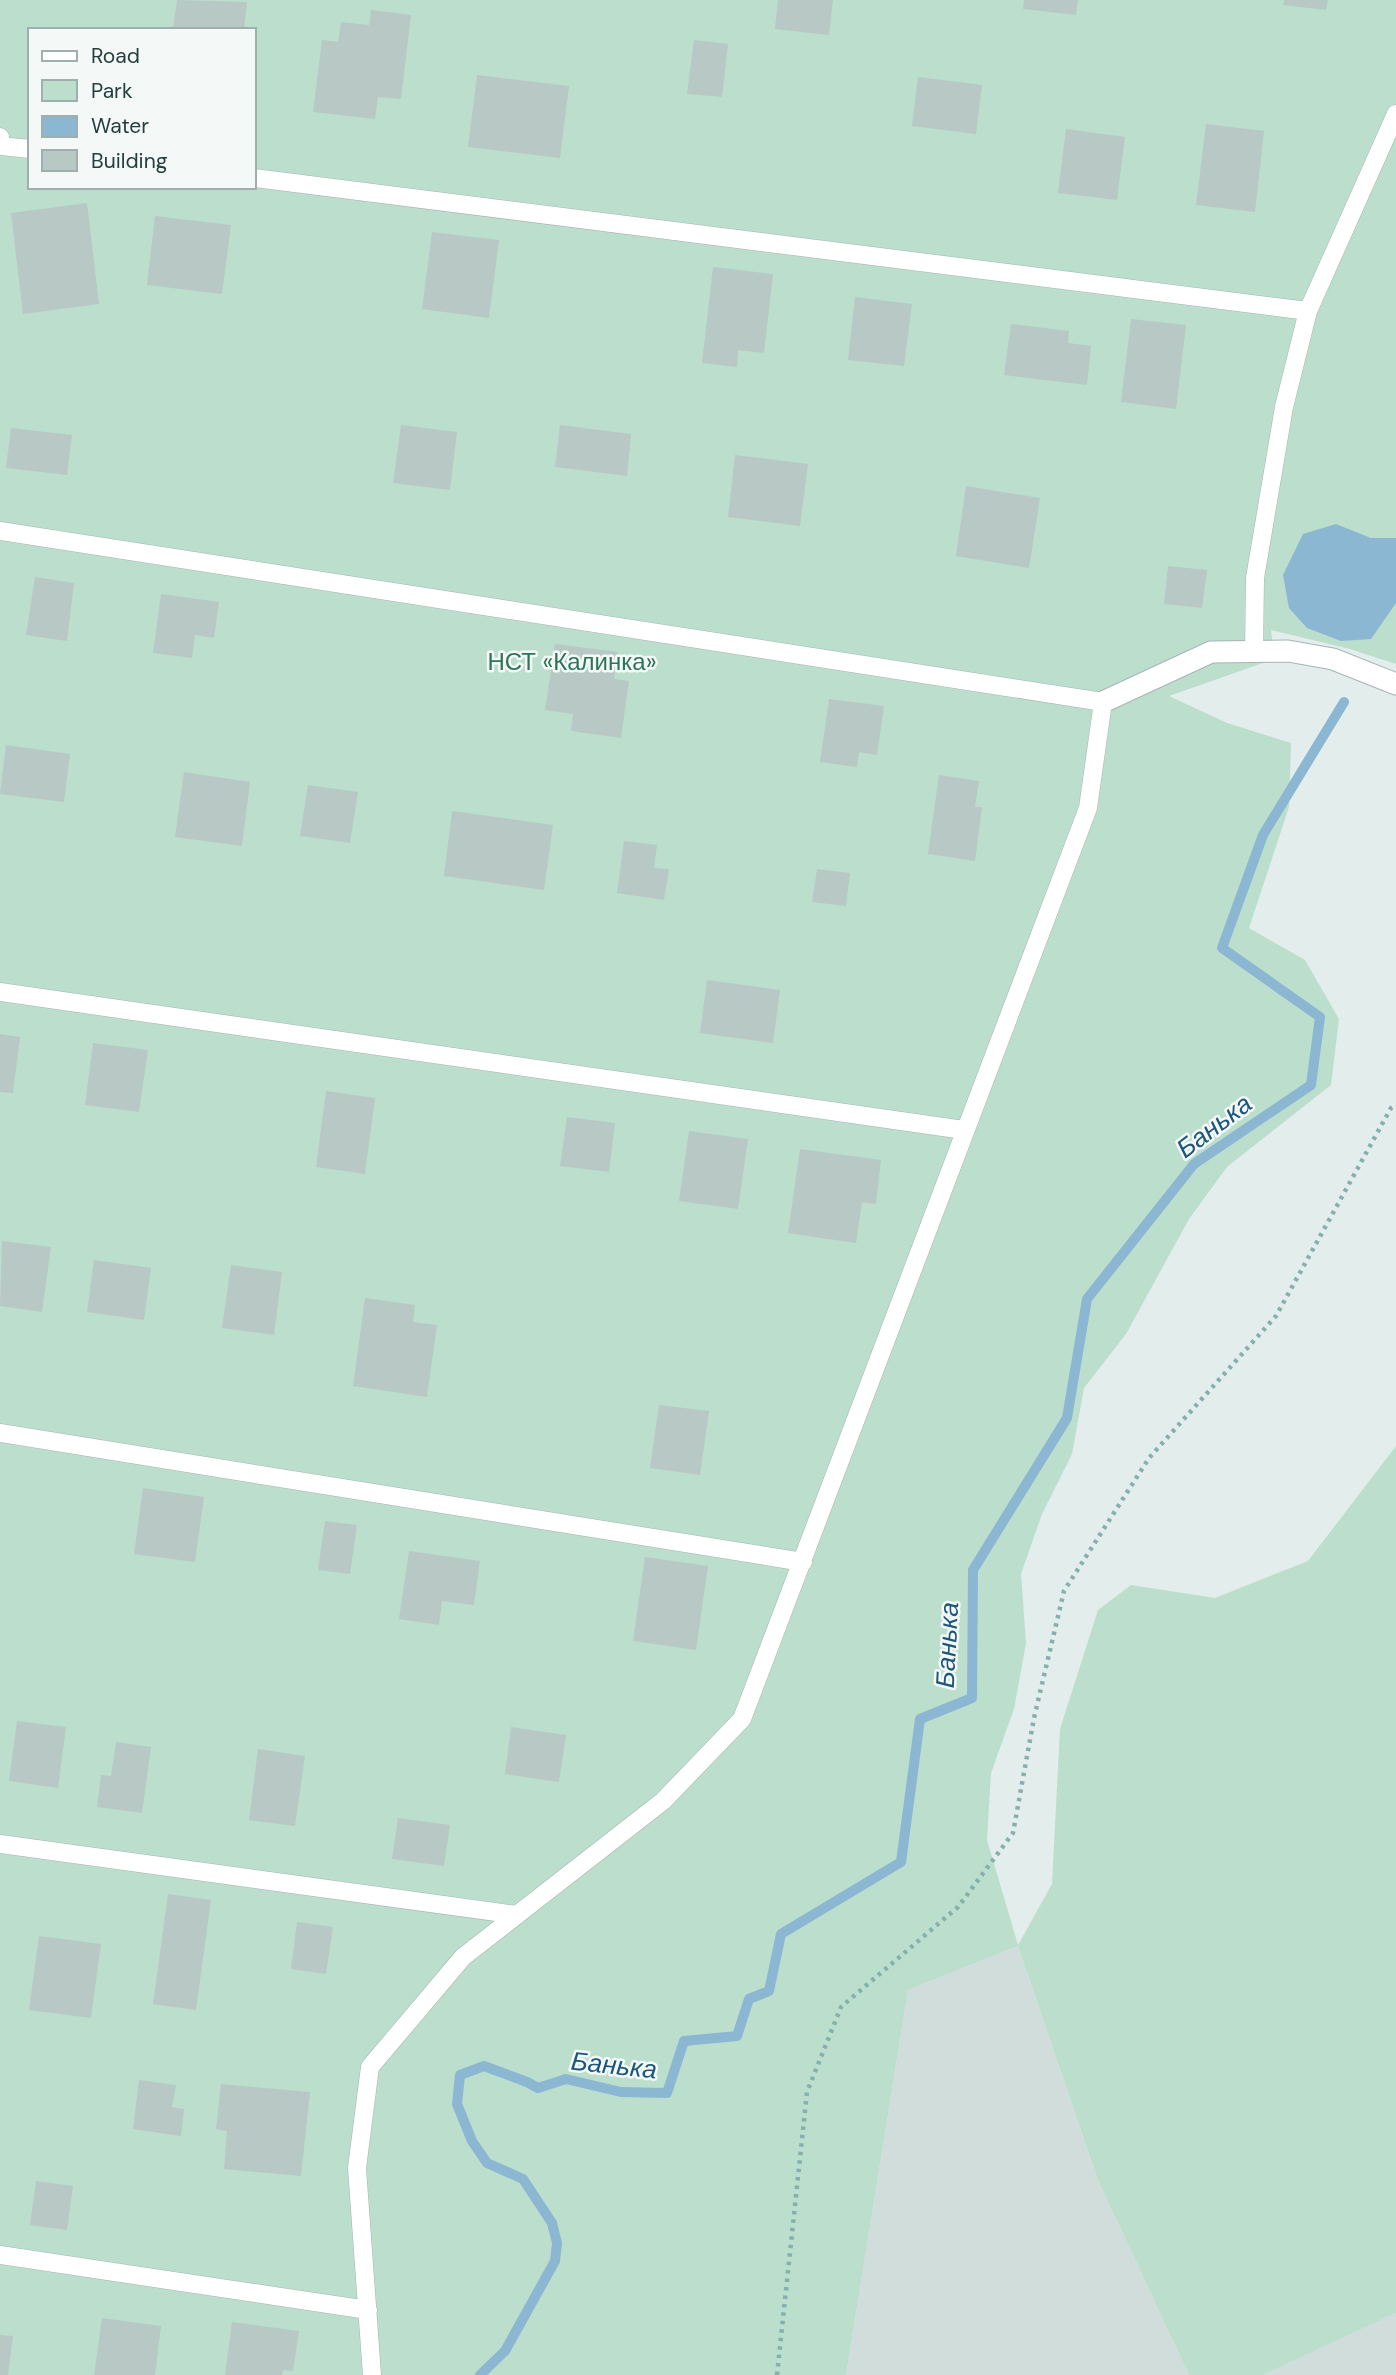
<svg xmlns="http://www.w3.org/2000/svg" width="1396" height="2375" viewBox="0 0 1396 2375" font-family="'DM Sans',sans-serif">
  <rect width="100%" height="100%" fill="#e3edeb"/>
  <!-- built -->
  <path fill="#d1ddda" d="M1018 1946 1098 2180 1189 2375H846L908 1990Z
    M1396 2313V2375H1263Z"/>
  <!-- green -->
  <path fill="#bcdecd" fill-rule="evenodd" d="M0 0H1396V664L1350 649 1271 630 1274 659 1169 696 1227 723 1291 743 1289 807 1249 928 1305 960 1339 1019 1331 1085 1227 1167 1189 1219 1126 1334 1084 1388 1072 1454 1042 1514 1021 1574 1026 1643 1014 1709 991 1773 987 1840 1018 1945 1052 1884 1060 1729 1098 1610 1131 1585 1215 1598 1308 1561 1396 1446V2313L1263 2375H1189L1098 2180 1018 1946 908 1990 846 2375H0ZM30 30H254V187H30Z"/>
  <!-- water -->
  <path fill="#8cb7d2" d="M1336 524 1371 538H1396V603L1371 639 1341 641 1307 628 1289 608 1283 575 1303 534Z"/>
  <g fill="none" stroke-linecap="round" stroke-linejoin="round">
    <!-- stream -->
    <path stroke="#8cb7d2" stroke-width="10" d="M480 2375 505 2351 555 2261 557 2243 552 2223 523 2179 487 2163 472 2141 457 2104 460 2075 484 2066 527 2082 538 2088 566 2079 621 2092 667 2093 684 2041 737 2036 749 1999 769 1991 781 1934 901 1862 920 1719 972 1698 973 1570 1067 1418 1087 1299 1194 1164 1311 1085 1320 1017 1222 948 1263 835 1344 702"/>
  </g>
  <!-- building -->
  <path fill="#b8c8c5" d="M177 0 247 2 244 30H173Z
    M778 0H833L829 35 775 29Z
    M1024 0H1078L1076 15 1023 9Z
    M1284 0H1328L1326 10 1283 5Z
    M371 10 411 15 401 99 378 97 375 119 313 112 322 40 338 42 341 22 369 25Z
    M694 40 728 44 722 97 687 94Z
    M477 75 569 86 560 158 468 147Z
    M918 77 982 85 976 134 912 126Z
    M1206 124 1264 131 1255 212 1196 205Z
    M1066 129 1125 137 1117 200 1058 193Z
    M87 203 99 304 23 314 11 213Z
    M155 216 231 225 222 294 147 285Z
    M432 232 499 240 489 318 422 309Z
    M713 267 773 274 764 353 738 350 737 367 702 363Z
    M855 297 912 304 904 366 848 360Z
    M1131 319 1186 325 1176 409 1121 402Z
    M1011 324 1069 331 1068 343 1091 346 1087 385 1004 375Z
    M401 425 457 432 450 490 393 483Z
    M560 425 631 434 627 476 555 467Z
    M11 428 72 435 67 475 6 468Z
    M735 455 808 464 800 526 728 517Z
    M966 486 1040 498 1029 568 956 556Z
    M1168 566 1207 570 1202 608 1164 604Z
    M35 577 74 583 67 641 26 635Z
    M161 594 219 602 214 638 195 635 192 658 153 653Z
    M555 644 618 652 614 679 629 681 621 738 571 731 573 714 545 710Z
    M829 699 884 706 877 755 859 752 857 767 820 762Z
    M6 745 70 754 64 802 0 794Z
    M184 772 250 782 242 846 175 837Z
    M939 775 979 781 975 807H982L975 861 928 854Z
    M308 785 358 792 350 843 300 836Z
    M452 811 553 825 544 890 444 876Z
    M624 841 657 845 654 868 669 869 664 900 617 893Z
    M817 869 850 873 846 906 812 902Z
    M707 980 780 990 773 1043 700 1033Z
    M0 1034 20 1037 13 1093 0 1092Z
    M93 1043 148 1050 139 1112 85 1105Z
    M326 1091 375 1098 365 1174 316 1167Z
    M567 1117 615 1123 609 1172 560 1166Z
    M689 1131 748 1139 738 1209 679 1201Z
    M800 1149 881 1160 876 1204 862 1202 856 1243 788 1233Z
    M2 1241 51 1247 42 1312 0 1306Z
    M94 1260 151 1268 144 1320 87 1312Z
    M231 1265 282 1272 274 1335 222 1328Z
    M365 1298 415 1305 413 1322 437 1325 427 1397 353 1386Z
    M659 1405 709 1411 700 1475 650 1468Z
    M143 1488 204 1497 195 1562 134 1554Z
    M325 1521 357 1525 350 1574 318 1570Z
    M409 1551 480 1561 474 1605 442 1601 439 1625 399 1619Z
    M645 1557 708 1566 696 1650 633 1641Z
    M17 1721 66 1727 58 1788 9 1781Z
    M511 1727 566 1735 559 1782 505 1774Z
    M116 1742 151 1747 142 1813 97 1807 101 1775 111 1776Z
    M258 1749 305 1756 295 1826 249 1820Z
    M398 1818 450 1825 444 1866 392 1859Z
    M168 1894 211 1900 196 2010 153 2004Z
    M297 1922 333 1927 326 1974 291 1969Z
    M39 1936 101 1944 91 2018 29 2010Z
    M139 2080 176 2085 172 2107 184 2109 181 2136 133 2129Z
    M221 2084 310 2092 301 2176 224 2169 227 2131 216 2129Z
    M36 2181 73 2186 67 2230 30 2225Z
    M102 2318 161 2326 155 2375H94Z
    M232 2322 299 2331 293 2371 283 2370 282 2375H225Z
    M0 2335 13 2336 8 2375H0Z"/>
  <g fill="none" stroke-linecap="round" stroke-linejoin="round">
    <!-- lane casing -->
    <g stroke="#a6b5b3" stroke-width="19">
      <path id="lane" d="M0 137V146L30 149
        M254 178 1308 311
        M0 531 1103 702 1088 808 742 1719 663 1801 463 1957 370 2067 357 2168 372 2375
        M1254 651 1255 578 1284 407 1308 311 1396 114
        M0 992 964 1130
        M0 1433 803 1562
        M0 1844 517 1915
        M0 2255 368 2310"/>
    </g>
    <!-- street casing -->
    <g stroke="#a6b5b3" stroke-width="23">
      <path id="street" d="M1103 702 1211 652 1288 651 1333 659 1396 684"/>
    </g>
    <!-- path -->
    <path stroke="#84b0ad" stroke-width="4.5" stroke-dasharray="3.5 5" stroke-linecap="butt" d="M777 2375 807 2092 841 2007 958 1907 1013 1833 1034 1718 1064 1591 1149 1458 1276 1316 1391 1108 1396 1105"/>
    <!-- lane -->
    <use href="#lane" stroke="#fff" stroke-width="18"/>
    <!-- street -->
    <use href="#street" stroke="#fff" stroke-width="21"/>
  </g>
  <g text-anchor="middle" stroke-width="5" stroke-linejoin="round" paint-order="stroke">
    <!-- park labels -->
    <g font-size="24" fill="#2d7559" stroke="#f4f9f8">
      <text x="572" y="670">НСТ «Калинка»</text>
    </g>
    <!-- water labels -->
    <g font-size="26" font-style="italic" fill="#1d567b" stroke="#f4f9f8">
      <text transform="translate(1214 1126) rotate(-37)" y="9">Банька</text>
      <text transform="translate(947 1645) rotate(-87)" y="9">Банька</text>
      <text transform="translate(614 2065) rotate(6)" y="9">Банька</text>
    </g>
  </g>
  <!-- legend -->
  <rect x="28" y="28" width="228" height="161" fill="#f4f9f8" stroke="#a0aead" stroke-width="2"/>
  <rect x="42" y="51" width="35" height="10" fill="#ffffff" stroke="#a0aead" stroke-width="2"/>
  <text x="91" y="63" font-size="21" fill="#233e3d">Road</text>
  <rect x="42" y="80" width="35" height="21" fill="#bcdecd" stroke="#a0aead" stroke-width="2"/>
  <text x="91" y="98" font-size="21" fill="#233e3d">Park</text>
  <rect x="42" y="116" width="35" height="21" fill="#8cb7d2" stroke="#a0aead" stroke-width="2"/>
  <text x="91" y="133" font-size="21" fill="#233e3d">Water</text>
  <rect x="42" y="150" width="35" height="21" fill="#b8c8c5" stroke="#a0aead" stroke-width="2"/>
  <text x="91" y="168" font-size="21" fill="#233e3d">Building</text>
</svg>
